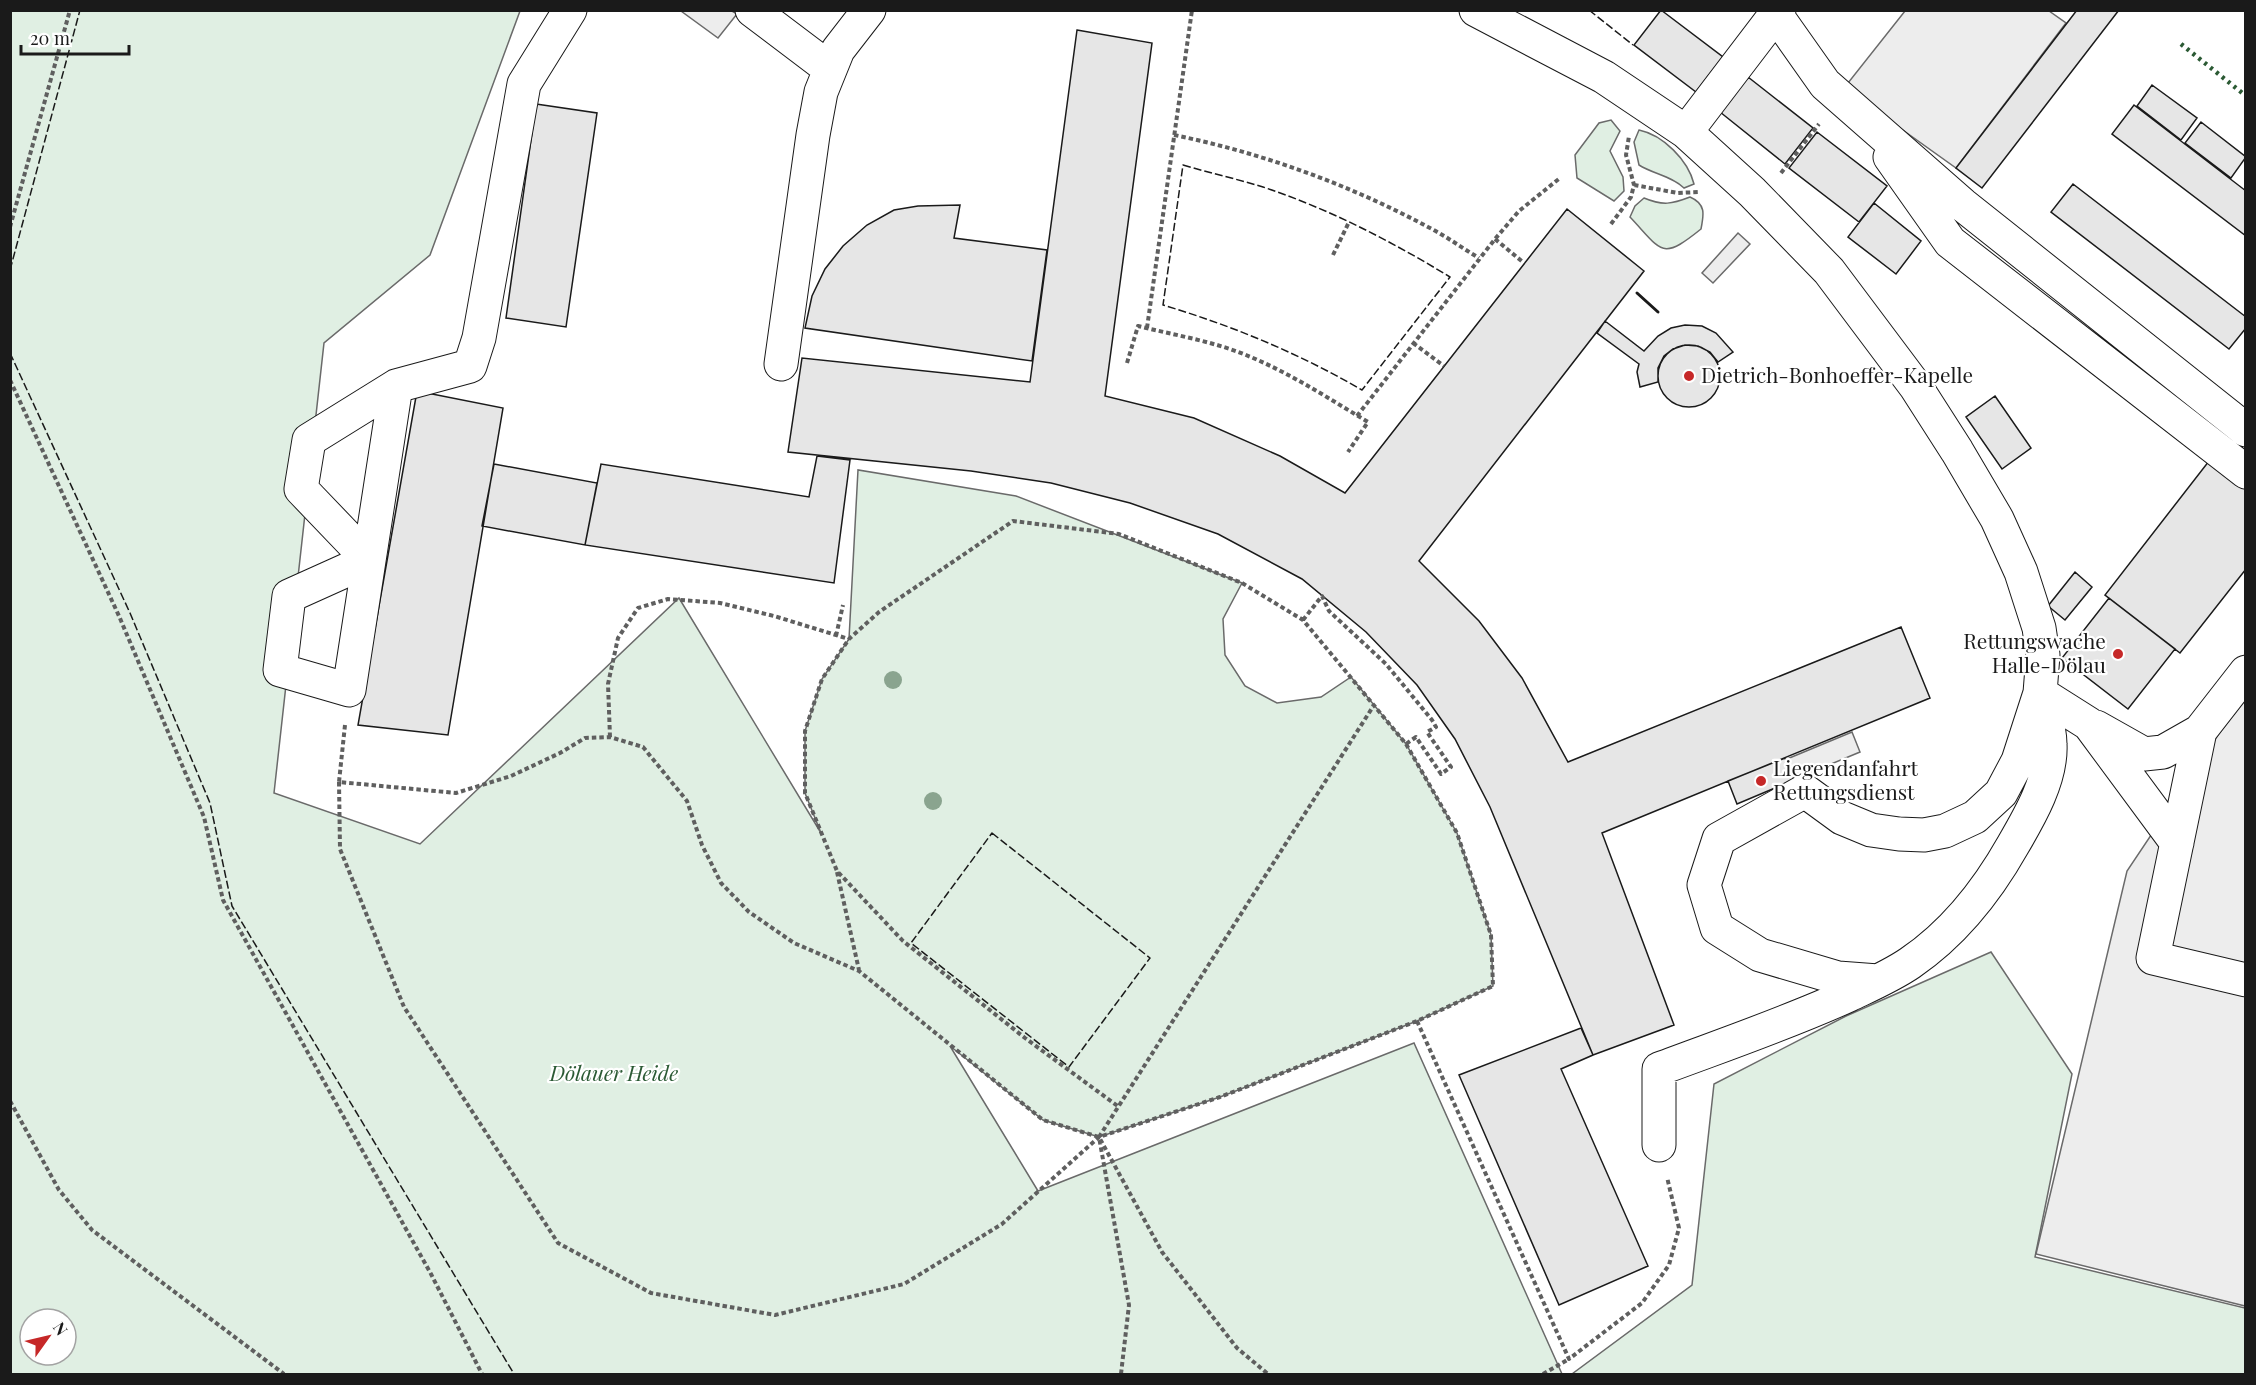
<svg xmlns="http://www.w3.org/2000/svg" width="2256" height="1385" viewBox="0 0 2256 1385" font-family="'Playfair Display',serif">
  <rect width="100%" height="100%" fill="#fff"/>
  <!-- green -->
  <path fill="#e0efe3" stroke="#6a6a6a" stroke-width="1.5" fill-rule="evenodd" d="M10 11H520L430 255 324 343 274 793 420 844 679 598 821 833 805 793V731L822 679 849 639 858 470 1016 496 1242 583 1223 619 1225 655 1245 686 1277 703 1321 697 1351 677 1406 744 1457 833 1491 935 1493 986 1417 1021 1220 1097 1099 1137 1043 1120 950 1046 1038 1191 1414 1043 1562 1374H11ZM30 1319H66V1355H30Z
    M1611 120 1620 131 1610 151 1623 177 1624 191 1614 201 1577 178 1575 155 1599 123Z
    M1639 130C1663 135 1688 160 1694 184L1684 188C1672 176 1653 174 1639 165L1634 142Z
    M1690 197C1706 204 1704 214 1701 229 1661 261 1663 252 1630 217L1635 206 1644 198C1663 206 1672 204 1690 197Z
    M1991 952 2072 1074 2035 1257 2245 1308V1374H1572L1692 1285 1714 1084 1846 1016Z"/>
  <!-- parking -->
  <path fill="#ededed" stroke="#6a6a6a" stroke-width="1.5" d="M681 11H732L737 14 718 38Z
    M1905 11H2049L2066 23 1956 168 1844 88Z
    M1738 233 1750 244 1713 283 1702 273Z
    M2245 699V1306L2036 1254 2127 871 2218 735Z
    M1852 732 1860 752 1795 779 1787 759Z"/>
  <!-- building -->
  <path fill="#e6e6e6" stroke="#1a1a1a" stroke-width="1.5" d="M1661 10 1723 57 1696 92 1634 45Z
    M2077 10H2119L1982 188 1956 168Z
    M1077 30 1152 43 1105 396 1194 418 1280 456 1345 493 1567 209 1644 271 1419 561 1479 621 1522 678 1568 762 1901 627 1930 698 1602 833 1674 1025 1593 1055 1490 807 1455 739 1417 685 1366 632 1302 579 1218 534 1130 503 1051 483 971 471 788 452 802 358 1030 382Z
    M1748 77 1813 128 1785 164 1720 112Z
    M2152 85 2197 118 2181 140 2137 106Z
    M536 104 597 113 566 327 506 318Z
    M2134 105 2246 191V236L2112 134Z
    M2201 122 2246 157 2231 178 2185 143Z
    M1817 132 1887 186 1859 222 1789 168Z
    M2073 184 2246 317V328L2229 349 2051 212Z
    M1874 203 1921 241 1896 274 1848 237Z
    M960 205 954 238 1047 250 1032 361 805 328 812 296 825 269 843 246 867 225 894 210 918 206Z
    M1605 321 1644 351 1658 336 1671 328 1685 325 1702 326 1716 333 1733 352 1718 362 1710 352 1698 346 1685 345 1673 349 1664 356 1658 368V382L1640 387 1637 372 1639 364 1597 333Z
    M1658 376a31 31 0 1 1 62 0a31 31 0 1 1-62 0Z
    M417 391 503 408 448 735 358 725Z
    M1995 396 2031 448 2002 469 1966 417Z
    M817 456 850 460 834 583 585 545 601 464 809 497Z
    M2209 461 2246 489V569L2180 653 2105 595Z
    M494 464 597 483 585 545 482 526Z
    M2075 572 2092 587 2065 620 2048 606Z
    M2109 598 2175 649 2128 709 2062 658Z
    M1785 758 1794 780 1737 804 1728 781Z
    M1581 1028 1593 1055 1561 1069 1648 1266 1559 1305 1459 1075Z"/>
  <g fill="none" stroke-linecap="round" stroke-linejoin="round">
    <!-- minor casing -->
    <g stroke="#1a1a1a" stroke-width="35">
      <path id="minor" d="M752 10 830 69
        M1476 10 1604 77 1686 132 1752 192 1829 271 1916 387 1957 451 1997 519 2021 572 2039 628 2043 655 2040 693 2018 761 2001 793 1975 817 1945 831 1924 835 1899 834 1871 830 1842 818 1805 791 1719 839 1704 885 1717 928 1760 955 1838 978 1878 981
        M1777 16 1825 84 1963 205 2246 430
        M1686 132 1779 10
        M1890 157 1950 242 2246 472
        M781 364 813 135 821 92 838 50 869 10
        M369 560 301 489 309 440 396 386 470 366 479 338 524 84 570 10
        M369 560 289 596 280 670 349 690 396 386
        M2246 672 2200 731 2153 958 2246 980
        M2040 693 2089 724 2177 843
        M2096 727 2144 754 2163 752 2200 731
        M1659 1145V1069C1723 1045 1788 1023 1849 995 1870 985 1891 976 1910 963 1954 933 1987 891 2013 845 2030 816 2052 778 2050 744 2050 728 2044 710 2041 695"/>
    </g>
    <!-- path -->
    <path stroke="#5f5f5f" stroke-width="4" stroke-dasharray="4.5 3" stroke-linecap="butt" d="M1174 135C1262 153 1348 184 1428 227 1446 236 1462 248 1479 258
      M1781 173 1819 124
      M1634 185 1678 193 1698 192
      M1611 224 1631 197 1634 185 1626 155 1629 136
      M10 227 70 10
      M1495 239 1524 263
      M1333 255 1349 222
      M1147 328 1192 10
      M1413 343 1444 366
      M1127 363 1138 326C1174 335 1212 341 1246 355 1290 373 1328 398 1368 422L1348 452
      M10 380 119 616 204 817 223 900 431 1274 482 1374
      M1357 416 1495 239 1519 211 1560 178
      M1303 620 1322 596 1329 611 1386 664 1432 720 1436 727 1427 732 1451 767 1441 774 1416 737 1406 744
      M836 636 843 605
      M345 725 339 782 456 793 511 776 560 753 585 738 610 737 643 747 687 801 702 845 721 883 749 912 794 943 859 971 1043 1120 1099 1137 1162 1252 1237 1348 1268 1374
      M610 737 608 684 618 638 638 608 668 599 720 603 774 616 849 639
      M339 782 340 849 404 1007 558 1243 651 1293 775 1315 904 1284 1002 1224 1099 1137 1220 1097 1417 1021 1493 986 1491 935 1457 833 1406 744 1303 620 1242 583 1119 534 1013 521 879 612 849 639 822 679 805 731V793L837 871 903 941 1025 1038 1119 1107
      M837 872 859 970
      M1417 1021 1569 1359 1642 1303 1669 1265 1679 1228 1667 1177
      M10 1101 59 1190 92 1230 284 1374
      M1121 1374 1129 1305 1099 1137 1374 705
      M1543 1374 1569 1359"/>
    <!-- minor -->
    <use href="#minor" stroke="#fff" stroke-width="33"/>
    <!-- hedge -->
    <path stroke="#2b5a34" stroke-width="4.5" stroke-dasharray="3 4.5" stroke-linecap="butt" d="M2181 44 2246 96"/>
    <!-- fence -->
    <path stroke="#1a1a1a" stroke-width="1.5" stroke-dasharray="8 3" stroke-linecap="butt" d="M1589 10 1633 45
      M1183 165C1210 173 1237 179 1263 187 1329 209 1391 241 1450 277L1362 390C1298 353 1233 326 1163 305Z
      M10 270 80 10
      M10 353 130 613 210 803 232 906 514 1374
      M992 833 1150 958 1069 1067 911 943Z"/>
    <!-- wall -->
    <path stroke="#1a1a1a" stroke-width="3" d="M1637 293 1658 312"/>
  </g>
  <!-- trees -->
  <g fill="#8aa48f">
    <circle cx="893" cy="680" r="9"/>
    <circle cx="933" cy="801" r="9"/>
  </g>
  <!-- markers -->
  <g fill="#c62828" stroke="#fff" stroke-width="2">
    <circle cx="1689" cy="376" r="6"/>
    <circle cx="2118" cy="654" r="6"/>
    <circle cx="1761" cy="781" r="6"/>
  </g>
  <g text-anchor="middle" stroke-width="4.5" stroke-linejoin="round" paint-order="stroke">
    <!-- poi labels -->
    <g font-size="21" fill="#1a1a1a" stroke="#fff" text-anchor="start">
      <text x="1701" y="383">Dietrich-Bonhoeffer-Kapelle</text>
      <text x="2106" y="649" text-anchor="end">Rettungswache<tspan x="2106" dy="24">Halle-Dölau</tspan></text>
      <text x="1773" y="776">Liegendanfahrt<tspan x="1773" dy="24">Rettungsdienst</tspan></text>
    </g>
    <!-- park labels -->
    <g font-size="21" font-style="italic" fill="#2b5a34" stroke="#fff">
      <text x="614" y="1081">Dölauer Heide</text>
    </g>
  </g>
  <!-- border -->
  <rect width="2256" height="1385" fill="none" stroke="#1a1a1a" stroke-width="24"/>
  <!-- north arrow -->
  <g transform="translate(48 1337) rotate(56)"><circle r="28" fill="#ffffff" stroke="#a3a3a3" stroke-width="1.5"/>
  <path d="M0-4.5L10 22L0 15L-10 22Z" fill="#c62828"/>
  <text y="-9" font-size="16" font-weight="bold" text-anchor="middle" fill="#1a1a1a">N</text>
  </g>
  <!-- scale -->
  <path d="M21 45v9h108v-9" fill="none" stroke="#1a1a1a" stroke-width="3"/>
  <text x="30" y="45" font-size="18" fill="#1a1a1a" stroke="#ffffff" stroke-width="4.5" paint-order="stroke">20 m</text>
</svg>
